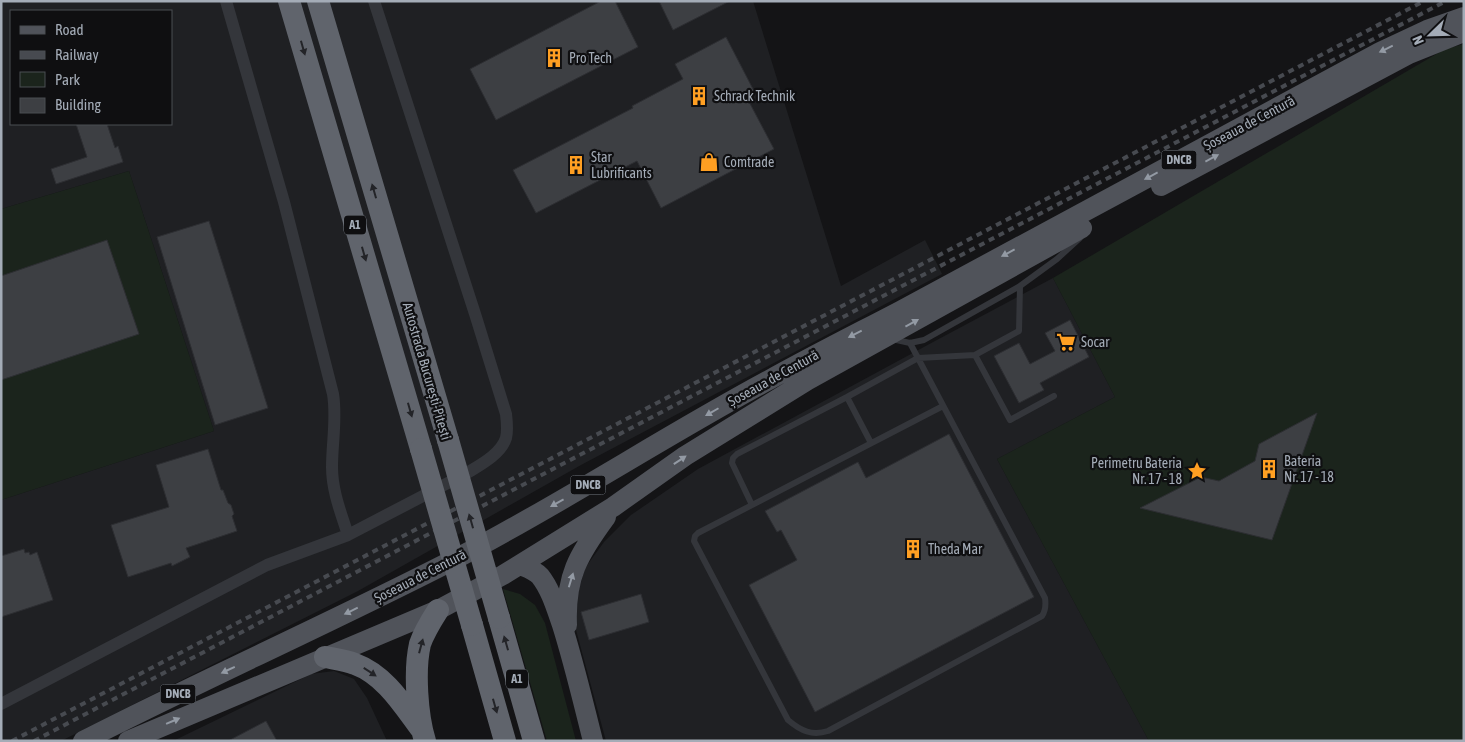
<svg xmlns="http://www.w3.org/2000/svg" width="1465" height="742" viewBox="0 0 1465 742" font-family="'Asap Condensed',sans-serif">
  <rect width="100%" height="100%" fill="#141416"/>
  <!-- built -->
  <path fill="#1f2023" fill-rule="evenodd" d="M1 1H753L841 286 925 240 942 274 581 465 358 591 61 741H1V500L214 431 129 171 1 209ZM11 11H171V124H11Z
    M1053 278 1115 397 997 459 1149 741H606L576 630 575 603 585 568 604 542 631 515 698 469 935 341Z
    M334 671 354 679 367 698 387 741H173L311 674Z"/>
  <!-- green -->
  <path fill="#1b241c" d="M1464 44V741H1149L997 459 1115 397 1053 278 1445 49Z
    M129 171 214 431 1 500V209Z
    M503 589 520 594 535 605 545 623 576 741H547Z"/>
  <!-- building -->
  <path fill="#3d3f43" stroke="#2d2e32" d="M601 1H615L638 47 496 120 470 69Z
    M659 1H730L673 30Z
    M726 37 754 91 746 96 774 149 661 208 637 161 536 213 513 170 633 108 632 106 683 79 675 64Z
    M76 124H107L115 148 118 146 123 162 56 184 51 169 87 157Z
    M209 221 268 408 215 425 157 237Z
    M107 240 139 334 1 380V276Z
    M1070 320 1089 357 1040 383 1044 390 1019 403 994 356 1019 343 1030 364 1055 351 1045 333Z
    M1317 413 1272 540 1140 508 1201 477 1219 481 1255 461 1259 444Z
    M949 434 1034 597 815 712 749 585 797 560 781 530 777 532 765 511 858 462 866 478Z
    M208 449 221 490H223L228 503 231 505 234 514 232 516 237 531 186 548 190 557 172 566 171 563 128 577 111 525 169 507 156 465Z
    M24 549 25 553 29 552 30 555 37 552 53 600 1 617V556Z
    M641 594 649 622 589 640 581 612Z
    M266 721 277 741H228Z"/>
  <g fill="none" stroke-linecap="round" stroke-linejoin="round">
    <!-- service -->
    <path stroke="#34363b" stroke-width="6" d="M892 339 910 343 924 340 1020 286 1057 259 1080 238
      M910 343 1045 598C1046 605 1046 610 1042 616L828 731C812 736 801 731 788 720L694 541 695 536 698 533 943 406
      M975 355 1010 420 1054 396
      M847 397 871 443
      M752 505 732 463 733 458 737 454 847 397 918 358 975 355 1019 331 1020 286"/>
    <!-- minor -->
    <path stroke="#34363b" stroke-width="12" d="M226 1 284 202 333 394C337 418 332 443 332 467 332 491 341 513 348 535
      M1 704 267 565 348 535 467 473C480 465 501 454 506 438 508 430 507 422 506 414L476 317 374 1"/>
    <!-- primary -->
    <path stroke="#50535a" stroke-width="20" d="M1161 186 1409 54 1464 32
      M520 565C527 568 534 570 540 576 551 590 556 608 562 625 574 663 583 702 593 741
      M567 625C565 577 578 555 606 517
      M83 741C208 677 337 620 461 556 566 501 665 436 769 380 812 356 856 334 900 311 1060 226 1220 138 1380 52L1427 30 1464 17
      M128 741 438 610 503 575 613 507 685 456 808 380 1082 228"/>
    <!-- motorway -->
    <path stroke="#60646c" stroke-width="22" d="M289 1 421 449
      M318 1 448 440
      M499 618 534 741
      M472 625 505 741
      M325 657C335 659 345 660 355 664 385 675 403 705 421 729
      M425 741C417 715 414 670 420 644 424 632 431 621 438 610"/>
    <!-- rail -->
    <path stroke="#474a50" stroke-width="4" stroke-dasharray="6 5" stroke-linecap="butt" d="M12 741 1424 1
      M34 741 1446 1"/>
    <!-- motorway-bridge -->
    <path stroke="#60646c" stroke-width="22" d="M448 440 499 618
      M421 449 472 625"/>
  </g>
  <!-- one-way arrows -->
  <defs><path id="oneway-solid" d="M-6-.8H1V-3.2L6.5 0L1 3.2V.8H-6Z" transform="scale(1.25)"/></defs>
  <g fill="#232428">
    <use href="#oneway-solid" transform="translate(303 48) rotate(74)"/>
    <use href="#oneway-solid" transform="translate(374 191) rotate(-106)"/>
    <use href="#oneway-solid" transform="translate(364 254) rotate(74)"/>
    <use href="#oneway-solid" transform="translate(410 410) rotate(74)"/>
    <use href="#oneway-solid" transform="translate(471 521) rotate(-106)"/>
    <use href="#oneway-solid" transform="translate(506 643) rotate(-106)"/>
    <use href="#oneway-solid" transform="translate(421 646) rotate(-75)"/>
    <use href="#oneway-solid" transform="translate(370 672) rotate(33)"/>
    <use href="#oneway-solid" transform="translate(495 706) rotate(74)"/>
  </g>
  <g fill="#939aa4">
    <use href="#oneway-solid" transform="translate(1386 49) rotate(154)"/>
    <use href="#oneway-solid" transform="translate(1212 158) rotate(-28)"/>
    <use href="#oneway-solid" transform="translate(1151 176) rotate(152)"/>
    <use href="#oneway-solid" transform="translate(1008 253) rotate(152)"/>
    <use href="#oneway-solid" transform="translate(912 323) rotate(-29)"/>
    <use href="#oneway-solid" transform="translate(855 334) rotate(153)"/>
    <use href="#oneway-solid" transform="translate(712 412) rotate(150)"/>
    <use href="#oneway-solid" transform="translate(680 460) rotate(-34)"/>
    <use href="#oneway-solid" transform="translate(557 503) rotate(151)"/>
    <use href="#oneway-solid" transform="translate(571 580) rotate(-73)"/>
    <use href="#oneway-solid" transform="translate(351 611) rotate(154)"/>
    <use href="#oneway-solid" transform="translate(228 670) rotate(155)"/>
    <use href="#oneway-solid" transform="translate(173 721) rotate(-23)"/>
  </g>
  <!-- icons -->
  <defs>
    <g id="building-bare" transform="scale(1.5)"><path d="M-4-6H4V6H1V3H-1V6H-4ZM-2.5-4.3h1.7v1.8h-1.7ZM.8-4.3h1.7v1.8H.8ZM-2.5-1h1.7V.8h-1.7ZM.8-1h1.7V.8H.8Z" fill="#ff9f22" stroke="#0f0f11" stroke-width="2.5" paint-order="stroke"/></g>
    <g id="shop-bare" transform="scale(1.5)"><path d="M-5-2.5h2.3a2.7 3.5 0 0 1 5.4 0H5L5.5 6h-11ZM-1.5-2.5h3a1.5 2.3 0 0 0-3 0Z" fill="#ff9f22" stroke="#0f0f11" stroke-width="2.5" paint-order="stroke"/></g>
    <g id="supermarket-bare" transform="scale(1.5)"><path d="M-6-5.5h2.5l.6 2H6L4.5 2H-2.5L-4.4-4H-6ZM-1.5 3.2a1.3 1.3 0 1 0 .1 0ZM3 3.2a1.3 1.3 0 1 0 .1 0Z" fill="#ff9f22" stroke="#0f0f11" stroke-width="2.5" paint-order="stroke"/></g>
    <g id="sight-bare" transform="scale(1.5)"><path d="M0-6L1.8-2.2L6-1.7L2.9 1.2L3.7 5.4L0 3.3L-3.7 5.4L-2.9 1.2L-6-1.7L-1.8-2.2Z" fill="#ff9f22" stroke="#0f0f11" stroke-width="2.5" paint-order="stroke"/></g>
  </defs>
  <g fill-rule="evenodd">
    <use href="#building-bare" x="554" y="58"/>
    <use href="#building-bare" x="699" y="96"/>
    <use href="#shop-bare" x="709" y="162"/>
    <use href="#building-bare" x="576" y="165"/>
    <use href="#supermarket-bare" x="1066" y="342"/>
    <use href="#building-bare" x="1269" y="469"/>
    <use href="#sight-bare" x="1197" y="471"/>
    <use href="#building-bare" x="913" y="549"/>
  </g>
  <g text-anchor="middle" stroke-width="4.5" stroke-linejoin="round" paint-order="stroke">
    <!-- shield labels -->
    <g fill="#0f0f11" stroke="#777d85" stroke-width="1">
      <rect x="1161.5" y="150.5" width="35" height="19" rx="4"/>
      <rect x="344" y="215.5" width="22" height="19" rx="4"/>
      <rect x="570.5" y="475.5" width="35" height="19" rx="4"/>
      <rect x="506" y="669.5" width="22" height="19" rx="4"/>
      <rect x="160.5" y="684.5" width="35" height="19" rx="4"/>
    </g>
    <g font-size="12" font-weight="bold" fill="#a4acb7">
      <text x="1179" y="164">DNCB</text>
      <text x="355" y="229">A1</text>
      <text x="588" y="489">DNCB</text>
      <text x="517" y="683">A1</text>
      <text x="178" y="698">DNCB</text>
    </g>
    <!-- poi labels -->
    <g font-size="14" fill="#a4acb7" stroke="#0f0f11" text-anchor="start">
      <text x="569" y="63">Pro Tech</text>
      <text x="714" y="101">Schrack Technik</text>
      <text x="591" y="162">Star<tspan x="591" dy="16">Lubrificants</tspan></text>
      <text x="724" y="167">Comtrade</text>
      <text x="1081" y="347">Socar</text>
      <text x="1284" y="466">Bateria<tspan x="1284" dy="16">Nr. 17 - 18</tspan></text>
      <text x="1182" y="468" text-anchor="end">Perimetru Bateria<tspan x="1182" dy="16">Nr. 17 - 18</tspan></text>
      <text x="928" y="554">Theda Mar</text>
    </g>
    <!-- street labels -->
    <g font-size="14" fill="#a4acb7" stroke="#0f0f11">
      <text transform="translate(1249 123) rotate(-28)" y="5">Șoseaua de Centură</text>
      <text transform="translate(427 371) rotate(74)" y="5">Autostrada București-Pitești</text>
      <text transform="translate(773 378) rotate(-29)" y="5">Șoseaua de Centură</text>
      <text transform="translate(420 576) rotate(-27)" y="5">Șoseaua de Centură</text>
    </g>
  </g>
  <!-- border -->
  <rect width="1465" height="742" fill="none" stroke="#a4acb7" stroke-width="5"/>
  <!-- legend -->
  <rect x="10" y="10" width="162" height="115" fill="#0f0f11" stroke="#4b4e53"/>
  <rect x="20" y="26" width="25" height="8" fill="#50535a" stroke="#4b4e53"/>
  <text x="55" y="35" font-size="15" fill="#a4acb7">Road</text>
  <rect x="20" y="51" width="25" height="8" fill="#474a50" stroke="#4b4e53"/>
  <text x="55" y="60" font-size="15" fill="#a4acb7">Railway</text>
  <rect x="20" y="72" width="25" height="15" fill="#1b241c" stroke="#4b4e53"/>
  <text x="55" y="85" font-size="15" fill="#a4acb7">Park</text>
  <rect x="20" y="98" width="25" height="15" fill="#3d3f43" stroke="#4b4e53"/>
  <text x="55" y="110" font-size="15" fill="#a4acb7">Building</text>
  <!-- north arrow -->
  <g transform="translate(1430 35) rotate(247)" stroke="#0f0f11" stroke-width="4" paint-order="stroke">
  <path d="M0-4L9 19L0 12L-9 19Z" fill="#a4acb7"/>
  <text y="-8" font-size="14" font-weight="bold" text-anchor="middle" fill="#a4acb7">N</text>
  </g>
</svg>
